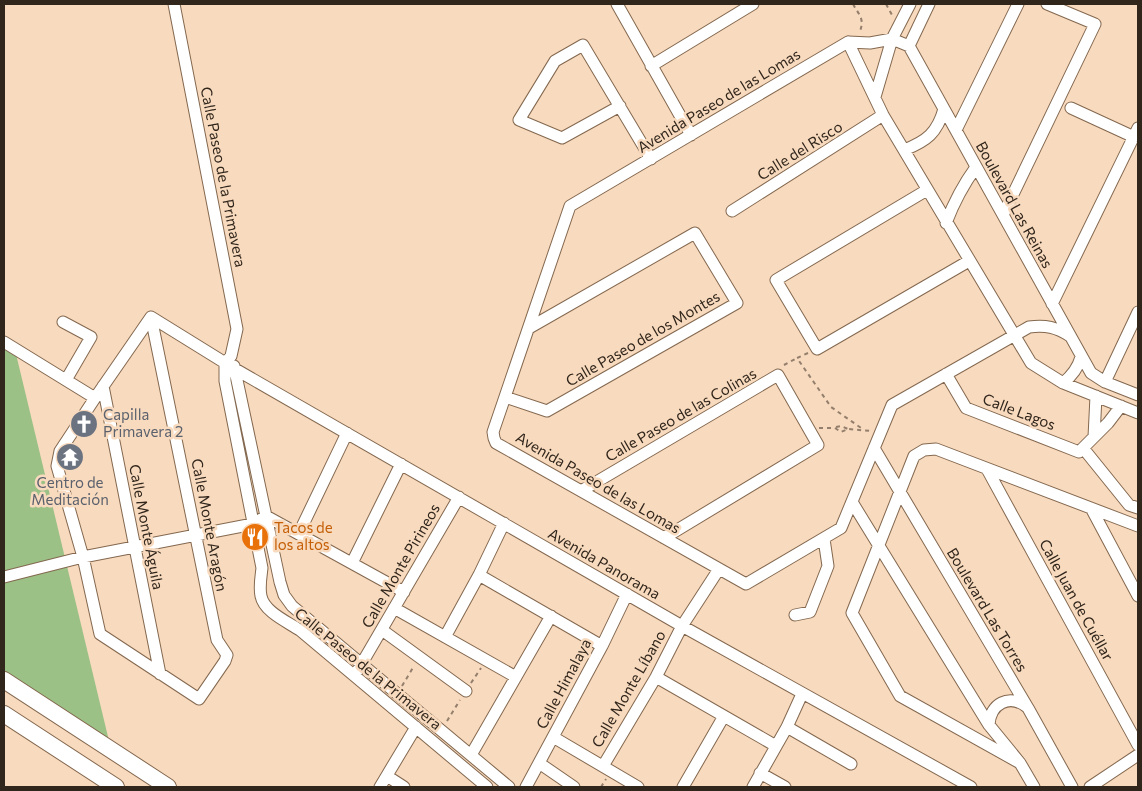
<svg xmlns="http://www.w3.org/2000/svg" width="1142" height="791" viewBox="0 0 1142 791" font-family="Commissioner,sans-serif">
  <rect width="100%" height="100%" fill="#f8dabe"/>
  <!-- green -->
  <path fill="#9bc186" d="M4 348 16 354 110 745 4 677Z"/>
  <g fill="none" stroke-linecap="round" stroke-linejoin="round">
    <!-- minor casing -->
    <g stroke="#83684f" stroke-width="13">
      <path id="minor" d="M174 4 237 329 231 356 225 363V381L262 568C261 577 259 587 261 596 264 612 288 622 301 631L487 787
        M617 4 691 135
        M848 42 883 115 1031 363 1063 383 1138 413
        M909 46 892 39 870 43 848 42 570 206 493 432 494 438 496 443 746 584 841 528 892 405 1029 327C1046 325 1056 327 1070 336
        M909 46 1091 373 1105 382 1138 395
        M909 46 929 4
        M651 66 753 4
        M875 97 892 39 910 4
        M620 106 562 138 519 120 555 61 583 45 651 159
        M1071 108 1134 137
        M956 130 1018 4
        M904 150C927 141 937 133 944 109
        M927 190 776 280 817 349 969 261
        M732 211 883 115
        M1003 215 1095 24 1047 4
        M946 223C954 202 963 185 976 167
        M1052 304 1138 128
        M151 317 235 369 682 626 971 787
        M151 317 217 640 227 655 225 661 199 699 100 634 83 557 57 466 60 451 95 398Z
        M63 322 91 337 66 380
        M4 342 95 398
        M234 366 280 582 284 595 292 606 509 787
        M946 374 966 408 1079 452 1108 423 1121 406
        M1105 382 1138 312
        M1063 383C1073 375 1078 368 1081 357
        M103 386 160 674
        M505 397 547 411 737 303 695 233 529 328
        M1094 437 1096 396
        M874 448 1028 708 1072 787
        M1083 448 1129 505 1138 508
        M987 469 1138 745
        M581 491 778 375 818 445 664 538
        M852 502 989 725 1020 763 1034 787
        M1091 508 1138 596
        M299 533 347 433
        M352 563 401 464
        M479 575 602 646
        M4 577 83 557 253 524 266 516 404 592
        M394 608 516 677
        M795 615 810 612 828 566 824 539
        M382 630 466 691
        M445 637 479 575 504 523
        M358 670 459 497
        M656 677 776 746
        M989 725C990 704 1009 693 1027 707
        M787 727 851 764
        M553 737 638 787
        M471 755 551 616
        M539 763 574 787
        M1020 763 900 696 852 613 914 456 924 450 936 449 1138 526
        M603 766 656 677 682 626 719 569
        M760 773 785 787
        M387 776 404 787
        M380 787 416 727
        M526 787 602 646 627 594
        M683 787 724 716
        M753 787 787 727 802 694
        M1090 787 1138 755"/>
    </g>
    <!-- highway casing -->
    <g stroke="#83684f" stroke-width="18">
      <path id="highway" d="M4 680 168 787
        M4 714 116 787"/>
    </g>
    <!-- path -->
    <path stroke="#937f6c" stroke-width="2" stroke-dasharray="4 4" stroke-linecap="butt" d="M853 4C858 14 865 18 860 31
      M886 4 892 15
      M808 353 797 358 831 407 864 430
      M784 365 797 358
      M836 427 841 426 848 429
      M819 428H835L841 432 848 429 871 431
      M471 683 481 668
      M402 686 414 666
      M447 721 460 700
      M601 787 606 779"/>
    <!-- minor -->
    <use href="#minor" stroke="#fff" stroke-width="11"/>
    <!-- highway -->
    <use href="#highway" stroke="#fff" stroke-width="16"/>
  </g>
  <!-- icons -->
  <defs>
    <g id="church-disc" transform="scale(1.4375)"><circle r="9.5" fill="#6b7280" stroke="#f8dabe"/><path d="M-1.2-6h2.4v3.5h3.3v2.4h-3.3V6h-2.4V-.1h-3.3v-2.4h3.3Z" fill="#fff"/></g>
    <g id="temple-disc" transform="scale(1.4375)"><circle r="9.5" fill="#6b7280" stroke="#f8dabe"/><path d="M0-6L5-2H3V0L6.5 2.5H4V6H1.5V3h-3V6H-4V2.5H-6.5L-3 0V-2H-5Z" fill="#fff"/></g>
    <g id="restaurant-disc" transform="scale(1.4375)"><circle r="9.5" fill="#e8710a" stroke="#f8dabe"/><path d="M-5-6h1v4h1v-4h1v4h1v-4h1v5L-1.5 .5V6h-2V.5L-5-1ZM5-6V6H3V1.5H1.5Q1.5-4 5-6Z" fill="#fff"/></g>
  </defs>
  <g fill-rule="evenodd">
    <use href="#church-disc" x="84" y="424"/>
    <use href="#temple-disc" x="70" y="457"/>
    <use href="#restaurant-disc" x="255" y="537"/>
  </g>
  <g text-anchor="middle" stroke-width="5" stroke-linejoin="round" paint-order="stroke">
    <!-- street labels -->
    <g font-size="15" fill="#31261c" stroke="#f8dabe">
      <text transform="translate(719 101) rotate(-31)" y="5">Avenida Paseo de las Lomas</text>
      <text transform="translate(800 151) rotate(-32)" y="5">Calle del Risco</text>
      <text transform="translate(223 177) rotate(79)" y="5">Calle Paseo de la Primavera</text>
      <text transform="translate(1014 205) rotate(61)" y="5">Boulevard Las Reinas</text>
      <text transform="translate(643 339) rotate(-30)" y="5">Calle Paseo de los Montes</text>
      <text transform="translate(1019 412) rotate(21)" y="5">Calle Lagos</text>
      <text transform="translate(681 415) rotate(-30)" y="5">Calle Paseo de las Colinas</text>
      <text transform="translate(598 483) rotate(30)" y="5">Avenida Paseo de las Lomas</text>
      <text transform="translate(209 525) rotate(79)" y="5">Calle Monte Aragón</text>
      <text transform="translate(146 527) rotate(79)" y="5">Calle Monte Águila</text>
      <text transform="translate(604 564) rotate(30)" y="5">Avenida Panorama</text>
      <text transform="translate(401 566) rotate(-60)" y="5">Calle Monte Pirineos</text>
      <text transform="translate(1076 600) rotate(61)" y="5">Calle Juan de Cuéllar</text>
      <text transform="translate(987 610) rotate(59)" y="5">Boulevard Las Torres</text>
      <text transform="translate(368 669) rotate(39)" y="5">Calle Paseo de la Primavera</text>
      <text transform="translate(564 684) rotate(-62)" y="5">Calle Himalaya</text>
      <text transform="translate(629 689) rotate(-60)" y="5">Calle Monte Líbano</text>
    </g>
    <!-- worship labels -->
    <g font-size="15" fill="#5b616d" stroke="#f8dabe" text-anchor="start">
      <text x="103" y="420">Capilla<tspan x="103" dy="17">Primavera 2</tspan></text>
      <text x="70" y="488" text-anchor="middle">Centro de<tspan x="70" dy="17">Meditación</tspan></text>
    </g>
    <!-- food labels -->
    <g font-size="15" fill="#c56008" stroke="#f8dabe" text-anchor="start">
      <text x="274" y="533">Tacos de<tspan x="274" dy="17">los altos</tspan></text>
    </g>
  </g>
  <!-- border -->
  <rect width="1142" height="791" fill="none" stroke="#31261c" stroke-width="10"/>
</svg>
